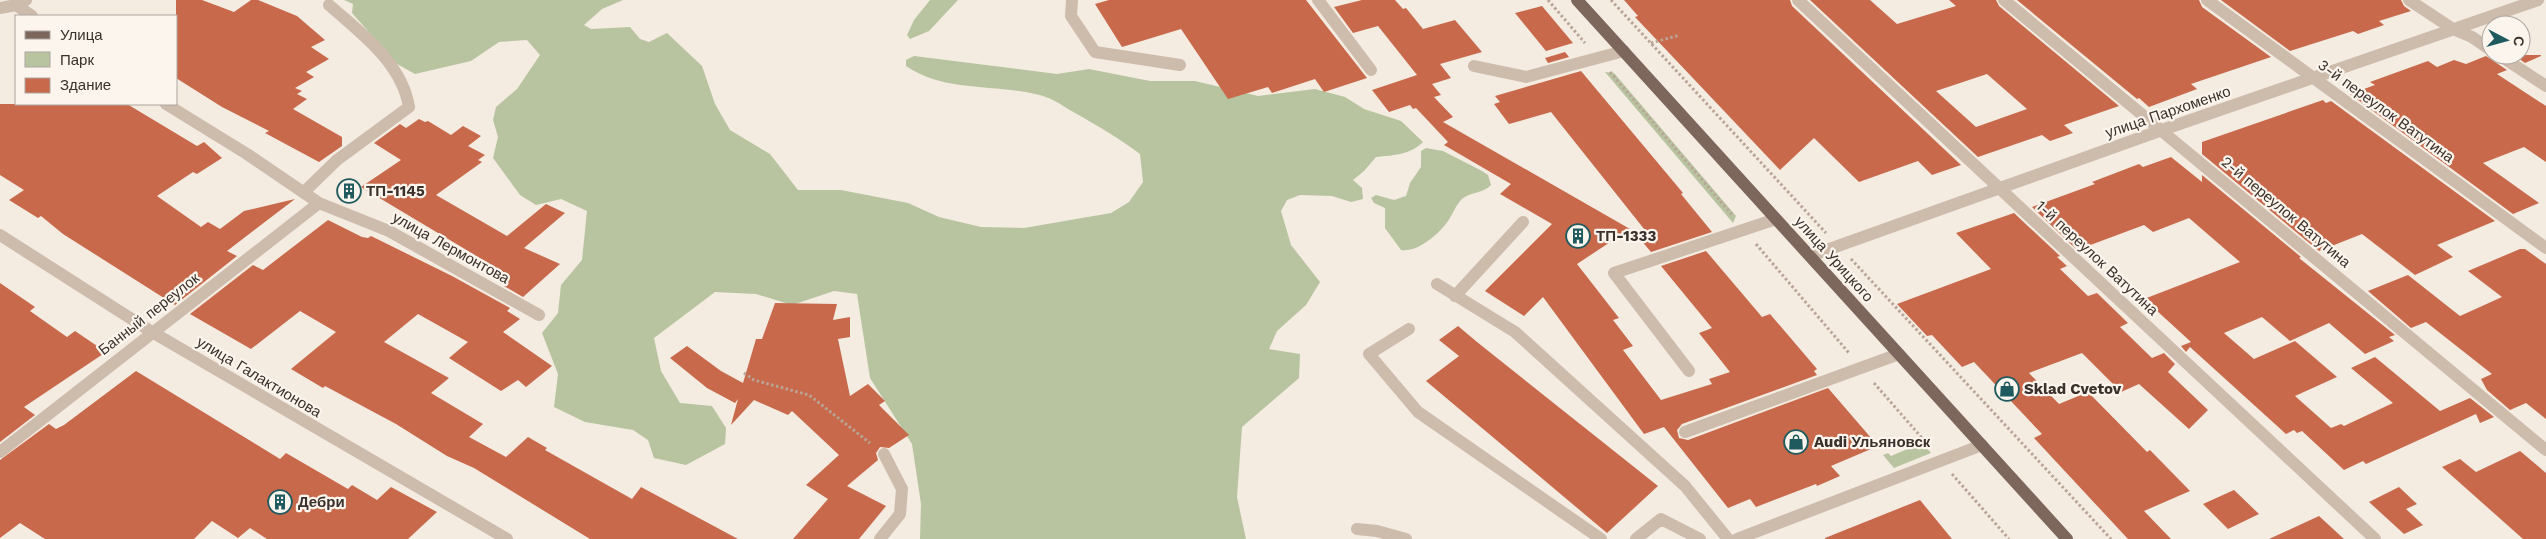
<svg xmlns="http://www.w3.org/2000/svg" width="2546" height="539" viewBox="0 0 2546 539" font-family="'Work Sans',sans-serif">
  <rect width="100%" height="100%" fill="#f4ebe1"/>
  <!-- green -->
  <path fill="#b8c4a0" d="M344 0H623L602 9 584 25 591 29 630 27 640 39 649 42 667 33 702 66 715 104 730 130 770 154 798 190H841L908 203 939 217 981 227 1024 228 1111 213 1129 202 1143 182 1140 154C1119 138 1098 126 1075 113 1059 104 1054 98 1035 94 992 84 944 92 906 66V60L914 56 1057 74 1089 69 1150 81H1195L1258 96 1315 89 1345 97 1364 109 1401 121 1423 142C1410 155 1394 155 1376 157L1364 171 1353 180 1362 188 1363 199 1351 202 1332 196 1300 195 1287 200 1281 211 1291 245 1320 282 1306 305 1277 331 1269 349 1300 354 1299 378 1242 427 1237 497 1246 539H920L921 504 912 444 870 378 857 294 834 291 792 305 756 294 715 292 654 338 661 371 680 403 712 406 726 428 725 444 686 465 654 458 648 440 633 430 585 422 554 407 558 374 542 333 558 313 561 285 582 260 587 211 561 199 536 205 520 195 493 158 498 137 493 120 496 107 517 89 540 55 527 40 499 42 471 61 415 74 397 64 352 13 353 4Z
    M930 0H958L929 31 910 39 907 35 914 20Z
    M1605 72 1614 73 1736 216 1733 223Z
    M1426 148 1443 151 1482 171 1488 175 1491 185C1484 193 1472 192 1463 198 1456 204 1453 214 1448 221 1439 234 1417 253 1401 250L1385 228V208L1374 203 1371 198 1376 195 1394 200 1406 196 1410 183 1421 167V151Z
    M1922 443 1931 453 1894 468 1883 455 1888 453 1891 456Z"/>
  <!-- building -->
  <path fill="#c8694b" fill-rule="evenodd" d="M176 0H202L234 12 251 0H258L297 16 325 40 311 47 329 59 306 72 314 77 295 88 302 91 297 94 307 99 293 109 342 137V146L319 162 265 133 269 131 222 107 176 78Z
    M1109 0H1306L1367 78 1324 92 1315 79 1272 93 1268 87 1228 99 1181 29 1122 47 1095 4Z
    M1362 0H1395L1403 9 1406 8 1423 29 1455 20 1482 52 1440 64 1451 78 1432 84 1441 95 1434 97 1453 117 1443 122 1630 229 1577 264 1619 318 1613 320 1633 346 1623 350 1661 400 1712 384 1709 379 1730 372 1699 333 1712 328 1661 266 1706 251 1762 317 1770 314 1817 369 1814 371 1817 375 1682 424 1677 430 1679 438 1688 440 1828 388 1878 446 1831 466 1840 476 1817 486 1816 484 1756 507 1750 499 1728 508 1664 427 1644 434 1543 297 1524 316 1485 291 1552 224 1500 194 1511 184 1444 145 1448 142 1416 108 1413 109 1410 105 1389 112 1372 90 1417 75 1378 26 1353 33 1334 7Z
    M1624 0H1790L1792 6 1961 165 1932 175 1918 161 1859 182 1814 138 1780 170 1635 17 1638 16Z
    M1810 0H1870L1897 24 1956 6 1949 0H1996L1999 6 2119 106 2064 125 2073 133 2050 141 2042 135 1978 157ZM1987 74 2027 109 1976 127 1936 91Z
    M2017 0H2199L2202 7 2271 57 2191 84 2197 89 2149 107 2139 98 2137 99Z
    M2221 0H2401L2404 6 2411 11 2379 21 2384 25 2358 34 2353 31 2290 51Z
    M1542 6 1573 43 1546 51 1515 13Z
    M1565 52 1569 57 1548 63 1545 58Z
    M2514 55H2541V56L2525 63Z
    M2486 56 2507 70 2497 74 2546 106V162L2524 147 2483 163 2539 203 2513 214 2350 94 2375 85 2370 82 2428 61 2437 67 2454 60 2466 64Z
    M1581 71 1683 193 1681 194 1712 232 1651 252 1635 233 1656 244 1551 112 1509 124 1494 104 1500 102 1495 96Z
    M2323 100 2326 103 2331 101 2495 221 2437 245 2453 257 2415 275 2362 234 2319 251 2202 154V142Z
    M0 104H127L197 146 204 142 222 158 197 174 193 172 157 196 201 227 208 222 220 229 244 211 295 199 227 251 237 256 175 305 63 234 41 216 38 218 9 200 24 190 0 175Z
    M419 119 425 122 428 121 451 135 463 126 481 136 468 146 485 155 478 160 482 162 436 195 507 236 546 204 565 213 524 248 560 264 523 297 504 286 510 276 361 187 401 160 374 143 400 124 406 128Z
    M2171 157 2202 182V175L2301 257 2299 258 2395 335 2389 337 2394 341 2365 354 2329 323 2290 341 2262 317 2224 333 2254 359 2295 341 2337 377 2295 396 2331 428 2341 424 2344 426 2393 403 2351 368 2375 357 2440 411 2470 398 2494 417 2480 423 2476 414 2366 464 2363 461 2344 470 2302 431 2297 433 2294 430 2286 434 2190 347 2186 352 2181 346 2191 342 2144 299 2240 262 2189 218 2153 232 2144 225 2077 250 2032 207 2095 184 2092 182 2139 164 2143 167Z
    M2014 213 2060 256 2057 257 2067 266 2060 269 2088 296 2097 293 2128 323 2120 327 2152 358 2164 353 2175 364 2168 372 2208 410 2189 429 2139 384 2121 392 2082 353 2029 373 2059 404 2088 392 2147 452 2150 450 2190 491 2144 511 2171 539H2128L2034 438 2042 434 1974 362 1962 367 1932 335 1927 336 1897 304 1991 269 1956 233Z
    M328 220 362 237 368 238 371 236 452 276 510 308 507 311 520 319 503 332 552 366 526 387 518 380 501 391 449 358 468 342 418 314 384 342 449 378 431 393 483 424 469 437 506 457 528 437 547 448 545 450 632 499 641 487 738 539H590L474 468 447 456 396 424 325 386 323 388 291 369 336 332 300 311 251 349 190 314 253 265 263 270Z
    M2520 249H2525L2546 264V419L2526 403 2510 410 2487 390 2481 379 2492 374 2426 322 2411 328 2368 291 2408 275 2460 316 2502 297 2468 271Z
    M0 283 35 307 30 311 67 337 75 331 106 352 24 407 35 415 0 442Z
    M775 303 837 304 833 320 850 317V337L838 339 850 396 868 384 885 401 879 405 909 435 889 448 880 447 876 453 878 460 847 486 886 506 859 539H793L828 499 806 485 839 455 792 411 788 415 754 400 731 425 738 399 735 403 707 388 670 358 687 346 721 371 743 383 756 339H762Z
    M1458 326 1477 342 1658 486 1607 533 1426 381 1459 356 1439 340Z
    M136 371 280 459 286 453 348 489 352 485 377 500 391 487 437 512 408 539H267L250 528 238 538 212 521 194 539H45L20 523 0 538V460L49 424 56 429 64 425Z
    M2520 451 2546 473V539H2523L2442 467 2460 459 2476 472Z
    M2399 487 2417 504 2406 509 2423 525 2404 534 2369 502Z
    M2234 490 2259 514 2228 529 2203 504Z
    M1920 500 1952 539H1825V538Z
    M2319 516 2344 539H2269Z"/>
  <g fill="none" stroke-linecap="round" stroke-linejoin="round">
    <!-- path -->
    <path stroke="#b9a596" stroke-width="3" stroke-dasharray="2.5 2.5" stroke-linecap="butt" d="M1548 0 1585 43
      M1611 0 1826 233
      M1651 43 1680 35
      M1610 72 1733 216
      M1756 244 1849 353
      M1851 259 2111 539
      M744 373 754 380 809 395 870 443
      M1874 383 1929 446
      M1952 474 2009 539"/>
    <!-- minor -->
    <path stroke="#cdbbac" stroke-width="12" d="M1072 0 1071 16 1095 52 1180 65
      M1318 0 1371 70
      M1798 0 2375 539
      M2004 0 2546 450
      M2207 0 2546 248
      M2409 0 2453 29 2472 37 2491 50
      M16 5 32 16
      M0 8 16 5 26 0
      M2499 55 2546 86
      M1474 66 1526 77 1624 51
      M166 104 247 154 319 203 389 231 539 315
      M304 192 337 160 409 107C402 63 361 33 329 5
      M0 235 152 332 507 539
      M1810 256 2162 130 2538 0
      M1437 284 1515 332 1685 486 1728 539
      M1455 296 1523 222
      M1409 329 1369 354 1418 412 1601 539
      M1689 371 1614 273 1776 219
      M1685 432 1899 354
      M0 452 319 203
      M1357 529 1377 531 1406 539
      M880 539 900 514 902 489 884 454
      M1636 539 1661 519 1700 539
      M1737 539 1982 445"/>
    <!-- major -->
    <path stroke="#7d675c" stroke-width="12" d="M1577 0 2067 539"/>
  </g>
  <!-- icons -->
  <defs>
    <g id="building-ring" transform="scale(1.25)"><circle r="9.5" fill="#fbf5ee" stroke="#1f5a5e" stroke-width="1.5"/><path d="M-4-6H4V6H1V3H-1V6H-4ZM-2.5-4.3h1.7v1.8h-1.7ZM.8-4.3h1.7v1.8H.8ZM-2.5-1h1.7V.8h-1.7ZM.8-1h1.7V.8H.8Z" fill="#1f5a5e"/></g>
    <g id="shop-ring" transform="scale(1.25)"><circle r="9.5" fill="#fbf5ee" stroke="#1f5a5e" stroke-width="1.5"/><path d="M-5-2.5h2.3a2.7 3.5 0 0 1 5.4 0H5L5.5 6h-11ZM-1.5-2.5h3a1.5 2.3 0 0 0-3 0Z" fill="#1f5a5e"/></g>
  </defs>
  <g fill-rule="evenodd">
    <use href="#building-ring" x="349" y="191"/>
    <use href="#building-ring" x="1578" y="236"/>
    <use href="#shop-ring" x="2007" y="389"/>
    <use href="#shop-ring" x="1796" y="442"/>
    <use href="#building-ring" x="280" y="502"/>
  </g>
  <g text-anchor="middle" stroke-width="4.5" stroke-linejoin="round" paint-order="stroke">
    <!-- street labels -->
    <g font-size="15" fill="#3b302b" stroke="#fbf5ee">
      <text transform="translate(2386 111) rotate(36)" y="5">3-й переулок Ватутина</text>
      <text transform="translate(2168 112) rotate(-19)" y="5">улица Пархоменко</text>
      <text transform="translate(2286 212) rotate(40)" y="5">2-й переулок Ватутина</text>
      <text transform="translate(451 248) rotate(29)" y="5">улица Лермонтова</text>
      <text transform="translate(2097 258) rotate(43)" y="5">1-й переулок Ватутина</text>
      <text transform="translate(1834 259) rotate(48)" y="5">улица Урицкого</text>
      <text transform="translate(149 314) rotate(-38)" y="5">Банный переулок</text>
      <text transform="translate(259 377) rotate(31)" y="5">улица Галактионова</text>
    </g>
    <!-- poi labels -->
    <g font-size="15" font-weight="bold" fill="#3b302b" stroke="#fbf5ee" text-anchor="start">
      <text x="366" y="196">ТП-1145</text>
      <text x="1596" y="241">ТП-1333</text>
      <text x="2024" y="394">Sklad Cvetov</text>
      <text x="1814" y="447">Audi Ульяновск</text>
      <text x="298" y="507">Дебри</text>
    </g>
  </g>
  <!-- legend -->
  <rect x="15" y="15" width="162" height="90" fill="#fbf5ee" stroke="#aea6a0"/>
  <rect x="25" y="31" width="25" height="8" fill="#7d675c" stroke="#aea6a0"/>
  <text x="60" y="40" font-size="15" fill="#3b302b">Улица</text>
  <rect x="25" y="52" width="25" height="15" fill="#b8c4a0" stroke="#aea6a0"/>
  <text x="60" y="65" font-size="15" fill="#3b302b">Парк</text>
  <rect x="25" y="78" width="25" height="15" fill="#c8694b" stroke="#aea6a0"/>
  <text x="60" y="90" font-size="15" fill="#3b302b">Здание</text>
  <!-- north arrow -->
  <g transform="translate(2506 40) rotate(96)"><circle r="24" fill="#fbf5ee" stroke="#aea6a0"/>
  <path d="M0-4L9 19L0 12L-9 19Z" fill="#1f5a5e"/>
  <text y="-8" font-size="14" font-weight="bold" text-anchor="middle" fill="#3b302b">С</text>
  </g>
</svg>
